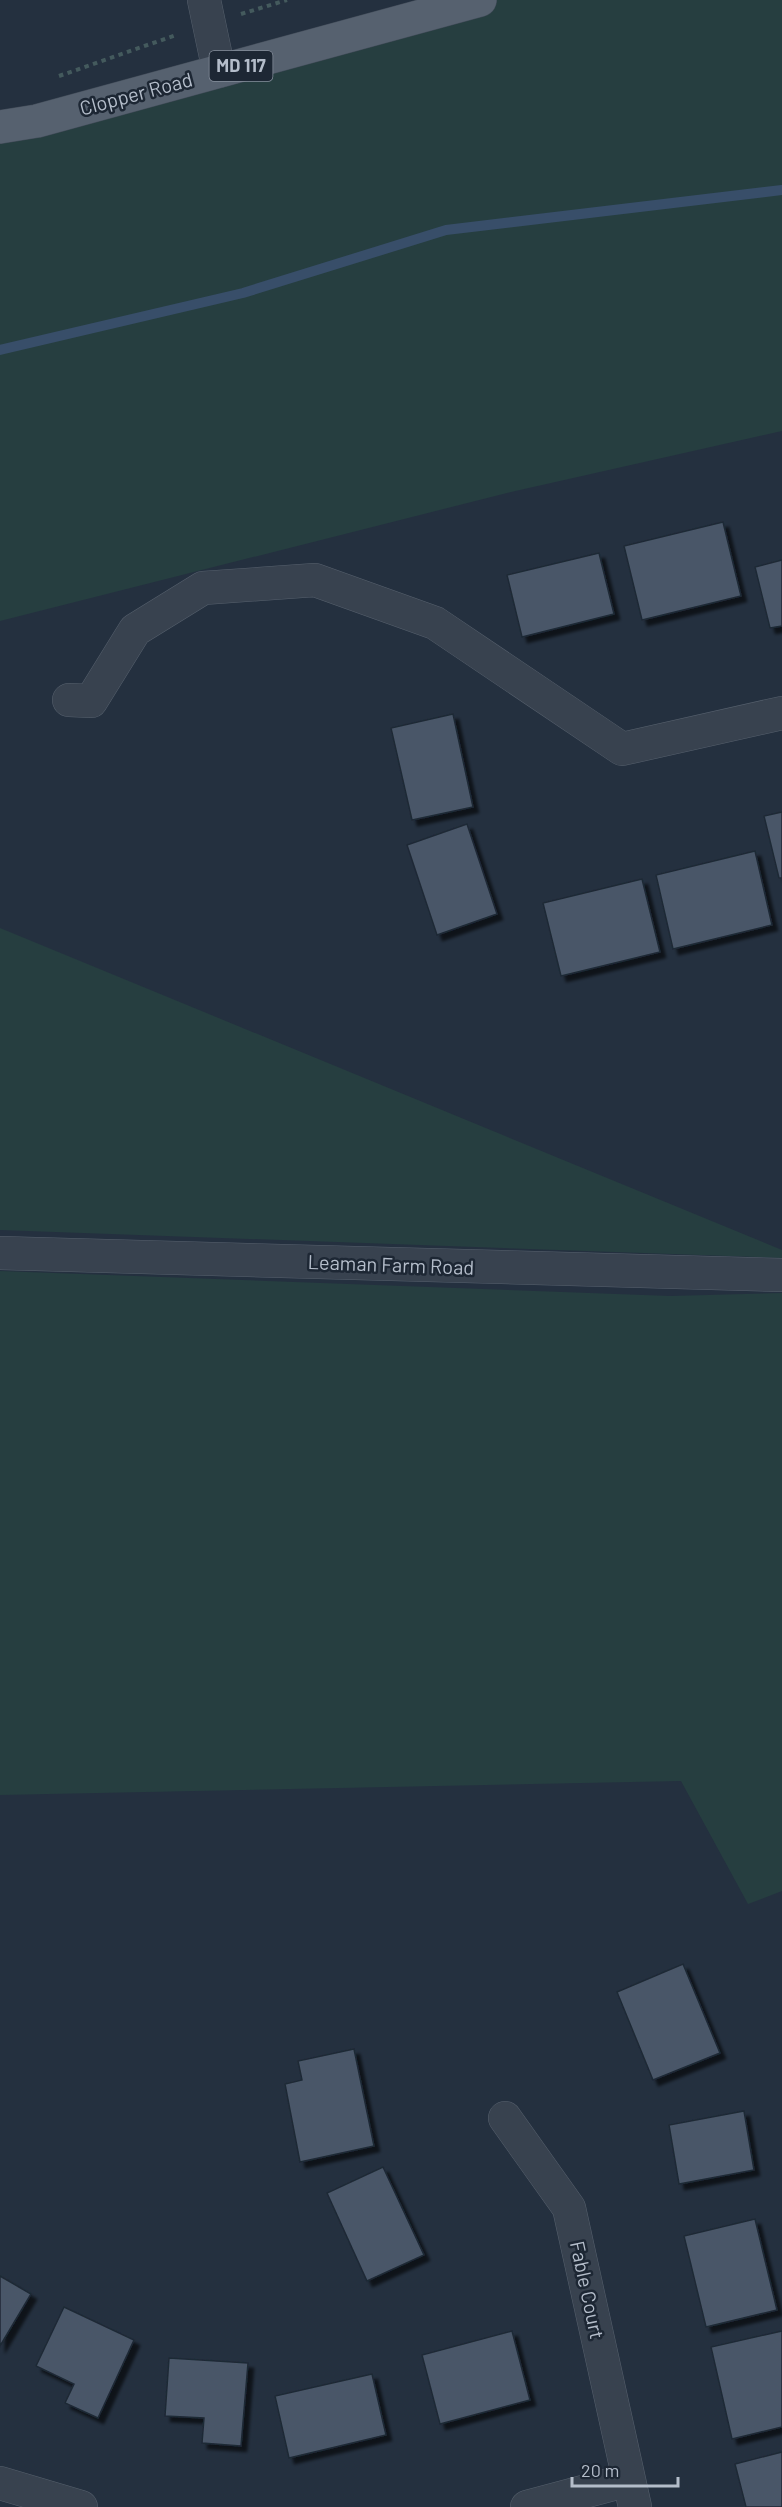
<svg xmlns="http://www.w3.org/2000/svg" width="782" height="2507" viewBox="0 0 782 2507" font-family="Barlow,sans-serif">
  <defs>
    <filter id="shadow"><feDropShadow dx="5.5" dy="5.5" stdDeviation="1.5" flood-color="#0009"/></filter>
  </defs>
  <rect width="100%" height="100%" fill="#24303f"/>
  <!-- green -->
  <path fill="#263e40" d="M480 0H782V431L511 492 0 621V127Z
    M0 928 782 1250V1258L0 1230Z
    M0 1271 670 1296 782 1293V1891L748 1904 681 1781 0 1795Z"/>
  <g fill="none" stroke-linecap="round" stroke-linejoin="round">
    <!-- stream -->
    <path stroke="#384e69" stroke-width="10" d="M0 350 243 293 446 230 782 190"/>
  </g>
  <!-- building -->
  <path fill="#495768" stroke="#1f2936" stroke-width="1.5" filter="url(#shadow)" d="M723 522 741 596 642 620 624 546Z
    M599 553 614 614 522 637 507 575Z
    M782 560V626L770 628 755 567Z
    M453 714 473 807 412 820 391 728Z
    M782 812V878H779L764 816Z
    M467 824 497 914 437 935 407 845Z
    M755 851 772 925 673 949 656 875Z
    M642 879 660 952 561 976 543 903Z
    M683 1964 720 2053 653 2080 617 1992Z
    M354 2049 374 2146 300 2162 285 2084 302 2080 298 2061Z
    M744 2111 754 2170 679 2184 669 2125Z
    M383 2167 424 2255 367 2281 327 2193Z
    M755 2219 777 2310 706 2327 684 2236Z
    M0 2276 31 2294 0 2346Z
    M64 2307 134 2340 98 2418 65 2403 74 2384 36 2366Z
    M512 2331 530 2400 440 2424 422 2355Z
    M782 2331V2427L732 2439 711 2347Z
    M169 2358 248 2363 241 2446 202 2443 204 2418 165 2416Z
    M372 2374 386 2435 289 2458 275 2396Z
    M782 2452V2507H746L735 2464Z"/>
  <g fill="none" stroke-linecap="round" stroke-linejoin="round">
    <!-- minor casing -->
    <g stroke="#56606d" stroke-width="34">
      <path id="minor" d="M204 0 219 71
        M69 700 91 701 135 630 203 588 315 580 435 623 622 749 782 713
        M0 1253 782 1275
        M505 2118 569 2208 635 2507
        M0 2483 81 2507
        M527 2507 628 2480"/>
    </g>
    <!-- major casing -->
    <g stroke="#414b58" stroke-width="34">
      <path id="major" d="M0 127 37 121 480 0"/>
    </g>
    <!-- path -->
    <path stroke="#445a5d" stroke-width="4" stroke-dasharray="4.5 4.5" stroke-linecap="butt" d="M241 14 287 0
      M59 76 176 35"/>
    <!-- minor -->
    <use href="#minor" stroke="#38424f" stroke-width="33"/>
    <!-- major -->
    <use href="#major" stroke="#56616f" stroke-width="33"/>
  </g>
  <g text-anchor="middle" stroke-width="5" stroke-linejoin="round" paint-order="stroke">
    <!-- shield labels -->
    <rect fill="#1d2734" stroke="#87909d" stroke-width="1.5" x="209.5" y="51" width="63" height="30" rx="4.5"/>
    <g font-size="18" font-weight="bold" fill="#b4bdca">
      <text x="241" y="72">MD 117</text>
    </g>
    <!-- street labels -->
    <g font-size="20" fill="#b4bdca" stroke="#1d2734">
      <text transform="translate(136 94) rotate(-15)" y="7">Clopper Road</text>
      <text transform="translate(391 1265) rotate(2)" y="7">Leaman Farm Road</text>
      <text transform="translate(587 2290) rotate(78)" y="7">Fable Court</text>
    </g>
  </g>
  <!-- scale -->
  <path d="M572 2477v9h106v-9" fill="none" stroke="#b4bdca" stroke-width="3"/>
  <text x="581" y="2477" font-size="18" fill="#b4bdca" stroke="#1d2734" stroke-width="4.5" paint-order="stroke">20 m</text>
</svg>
